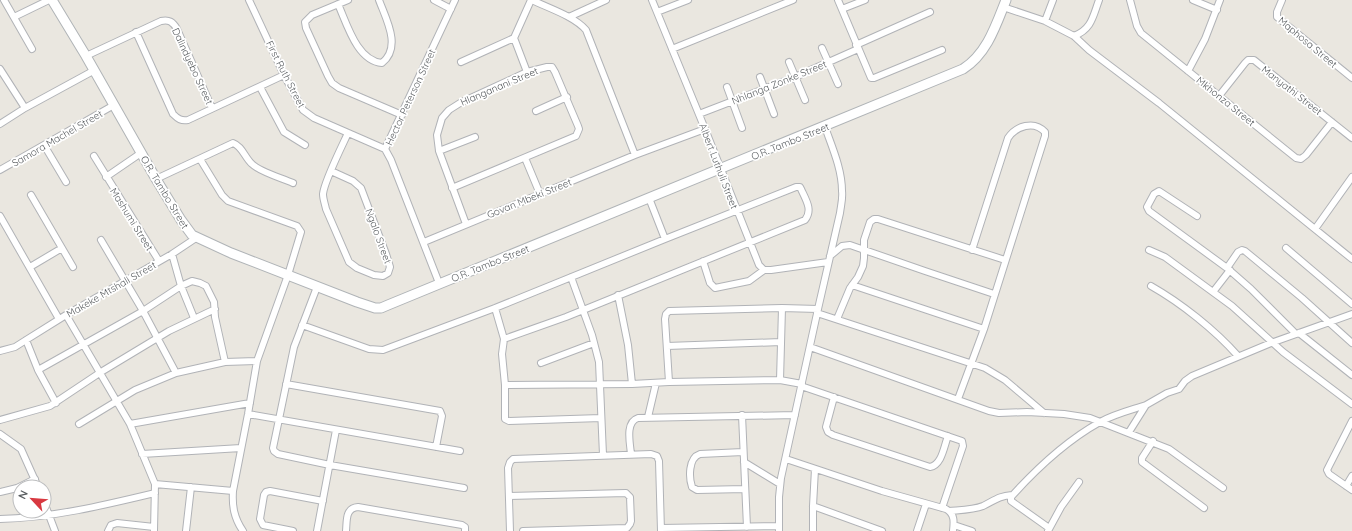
<svg xmlns="http://www.w3.org/2000/svg" width="1352" height="531" viewBox="0 0 1352 531" font-family="Quicksand,sans-serif">
  <rect width="100%" height="100%" fill="#eae7e0"/>
  <g fill="none" stroke-linecap="round" stroke-linejoin="round">
    <!-- street casing -->
    <g stroke="#b1b3b7" stroke-width="8">
      <path id="street" d="M4 0 32 49
        M249 0 284 75 303 110 314 118 385 149
        M348 0 312 15 305 22 306 28 328 76 332 83 339 88 402 115
        M434 0 451 9
        M532 0C548 8 574 16 586 30L635 155
        M652 0 705 129 759 265 764 270H771L828 262
        M838 0 871 78H874L942 50
        M1130 0 1137 26 1141 33 1296 158 1301 159 1306 155 1332 122
        M1193 0 1217 10
        M1282 0 1277 12V17L1352 78
        M338 4C347 24 357 61 382 63 402 47 386 19 379 0
        M1003 7 1045 21 1074 36 1089 50 1159 103 1352 259
        M842 9 865 0
        M657 12 688 0
        M14 17 49 0
        M569 17 606 0
        M1045 21 1053 0
        M136 32 173 114C178 119 181 121 188 120L284 75
        M1074 36C1092 29 1093 16 1099 0
        M856 45 930 12
        M822 48 838 84
        M672 49 793 0
        M86 56 161 21C169 19 173 22 177 29L212 108
        M461 62 514 38
        M789 62 805 100
        M0 69 25 108
        M1188 71 1205 39 1220 0
        M527 72 514 38 531 0
        M760 77 774 114
        M260 87 284 132 305 145
        M727 87 742 128
        M1219 96 1245 63 1248 60H1254L1352 138
        M536 111 567 97
        M699 114 795 77 858 49
        M0 124 25 108 93 71
        M44 145 66 182
        M439 151 475 137
        M94 156 159 261
        M525 158 540 194
        M200 159 222 195 228 201 297 226 301 232 288 275 257 361 248 414 233 491C232 506 234 518 243 531
        M0 170 114 105
        M331 171 353 181 361 188 386 254 390 267 388 273 383 276 374 275 357 268 349 262 326 209C325 204 323 199 323 194 324 182 342 146 348 133
        M106 177 141 153
        M156 179 233 143C242 146 245 158 252 164 260 172 282 178 293 183
        M452 188 576 136 579 129 578 126 555 72 552 67H547L527 72 460 103 449 110 442 118 437 135 439 151 466 224
        M31 195 73 267
        M649 198 665 239
        M0 216 59 319
        M1197 216 1159 191 1154 194 1147 207 1149 211 1227 268 1251 289 1296 334
        M1315 229 1352 177
        M101 240 143 311 176 373
        M424 242 635 155 705 129
        M1286 248 1352 304
        M1149 250 1165 257 1232 306 1283 352 1352 404
        M172 254 181 286 194 318
        M830 256 842 246 850 245 925 271 994 294
        M703 261 710 283 715 288 749 281 764 270
        M30 267 62 248
        M1227 268 1238 252 1242 250 1245 251 1302 298 1352 343
        M571 277 592 335 599 362 603 455
        M439 283 391 160 385 149 455 0
        M852 285 984 329
        M1151 286C1181 303 1215 330 1238 356
        M317 287 294 347 273 448 274 451 278 454 330 465 464 488
        M1213 292 1230 270
        M618 295 628 345 632 384
        M495 308 504 339 502 354 505 385V419L509 421 601 418
        M817 313 985 368 1005 380 1044 413
        M66 315 130 424 155 484 154 531
        M837 319 850 288 858 277 863 266 864 258V240L870 222 874 219H878L1005 260
        M302 325 369 349 383 350 495 308 665 239 796 187H800L801 189C806 200 813 210 805 220L566 317 504 339
        M1299 333 1352 375
        M26 340 38 370 56 403
        M667 346 781 342
        M810 347 989 411 999 413 1027 412 1064 414 1090 418 1169 449 1223 488
        M0 351 15 347 26 340 66 315 172 254 196 238
        M541 363 594 343
        M38 370 143 311 181 286 192 281 200 283 206 286 214 302 215 317 225 362
        M780 380 782 308
        M669 382 665 319 666 314 669 311 782 308 818 309
        M286 384 440 411 442 416 436 447
        M505 385 632 384 669 382 780 380 802 384
        M801 386 962 441 963 446 942 508
        M834 397 826 427 828 432 833 435 930 467C942 465 944 446 948 436
        M958 399 984 329 1045 136V132C1034 120 1016 126 1008 138L972 250
        M248 414 460 451
        M742 415 747 527
        M648 417 656 383
        M0 420 50 406 101 372 169 331 215 309
        M1352 421 1327 470 1329 474 1352 490
        M79 424 135 390 176 373 225 362 257 361
        M130 424 250 403
        M1129 432 1146 405 1167 393 1179 389 1185 381 1192 376 1271 343 1352 314
        M0 434 21 449 38 487
        M1153 441 1142 458V462L1204 508
        M743 452 700 454C688 458 689 478 692 487L697 490 745 489
        M142 454 241 448
        M631 454C630 443 625 422 638 418L795 415
        M786 459 882 491 946 509C955 514 954 522 953 531
        M744 462 780 484
        M155 484 233 491
        M1346 486 1352 476
        M0 492 17 488 35 479
        M509 496 626 493 630 497 631 521 630 524 627 528 523 531
        M44 502 55 531
        M813 506 882 531
        M949 511C960 510 973 510 983 506 995 500 999 496 1012 495
        M0 519C51 518 105 505 155 493
        M954 525 972 531
        M661 528 779 526
        M1049 528 1011 501V497C1037 468 1066 441 1100 422 1114 414 1131 410 1146 405
        M108 531 111 525 117 523 154 527
        M186 531 191 487
        M293 531 263 525 260 519 264 495 266 492 270 491 323 501
        M317 531 336 430
        M346 531C347 521 345 508 358 507L462 525 465 527V531
        M510 531 508 468 510 462 513 459 651 454 657 456 659 461 661 531
        M779 531V497L781 478 818 309 840 213C841 205 843 198 842 191 842 169 832 147 825 127
        M813 531V506L815 469
        M917 531 926 504
        M1048 531 1061 507 1079 482"/>
    </g>
    <!-- secondary casing -->
    <g stroke="#b0b4b7" stroke-width="11">
      <path id="secondary" d="M52 0 86 56 156 179 181 220 192 235 231 253 357 302 375 308H381L388 305 963 69C987 54 996 25 1006 0"/>
    </g>
    <!-- street -->
    <use href="#street" stroke="#fff" stroke-width="6"/>
    <!-- secondary -->
    <use href="#secondary" stroke="#fff" stroke-width="9"/>
  </g>
  <g text-anchor="middle" stroke-width="3.5" stroke-linejoin="round" paint-order="stroke">
    <!-- street labels -->
    <g font-size="10" fill="#595d60" stroke="#fff">
      <text transform="translate(1308 42) rotate(40)" y="4">Maphosa Street</text>
      <text transform="translate(193 66) rotate(65)" y="4">Dalindyebo Street</text>
      <text transform="translate(286 74) rotate(63)" y="4">First Ruth Street</text>
      <text transform="translate(779 82) rotate(-22)" y="4">Nhlanga Zonke Street</text>
      <text transform="translate(499 86) rotate(-23)" y="4">Hlanganani Street</text>
      <text transform="translate(1292 90) rotate(38)" y="4">Manyathi Street</text>
      <text transform="translate(410 97) rotate(-65)" y="4">Hector Peterson Street</text>
      <text transform="translate(1226 101) rotate(39)" y="4">Mkhonza Street</text>
      <text transform="translate(57 138) rotate(-30)" y="4">Samora Machel Street</text>
      <text transform="translate(790 141) rotate(-22)" y="4">O.R. Tambo Street</text>
      <text transform="translate(719 166) rotate(69)" y="4">Albert Luthuli Street</text>
      <text transform="translate(165 192) rotate(59)" y="4">O.R. Tambo Street</text>
      <text transform="translate(529 198) rotate(-22)" y="4">Govan Mbeki Street</text>
      <text transform="translate(132 219) rotate(58)" y="4">Mashumi Street</text>
      <text transform="translate(379 236) rotate(70)" y="4">Ngalo Street</text>
      <text transform="translate(490 263) rotate(-22)" y="4">O.R. Tambo Street</text>
      <text transform="translate(111 289) rotate(-30)" y="4">Makeke Mtshali Street</text>
    </g>
  </g>
  <!-- north arrow -->
  <g transform="translate(32 499) rotate(296)"><circle r="19" fill="#ffffff" stroke="#bdbebf"/>
  <path d="M0-3L7 15L0 10L-7 15Z" fill="#d83941"/>
  <text y="-6" font-size="11" font-weight="bold" text-anchor="middle" fill="#595d60">N</text>
  </g>
</svg>
